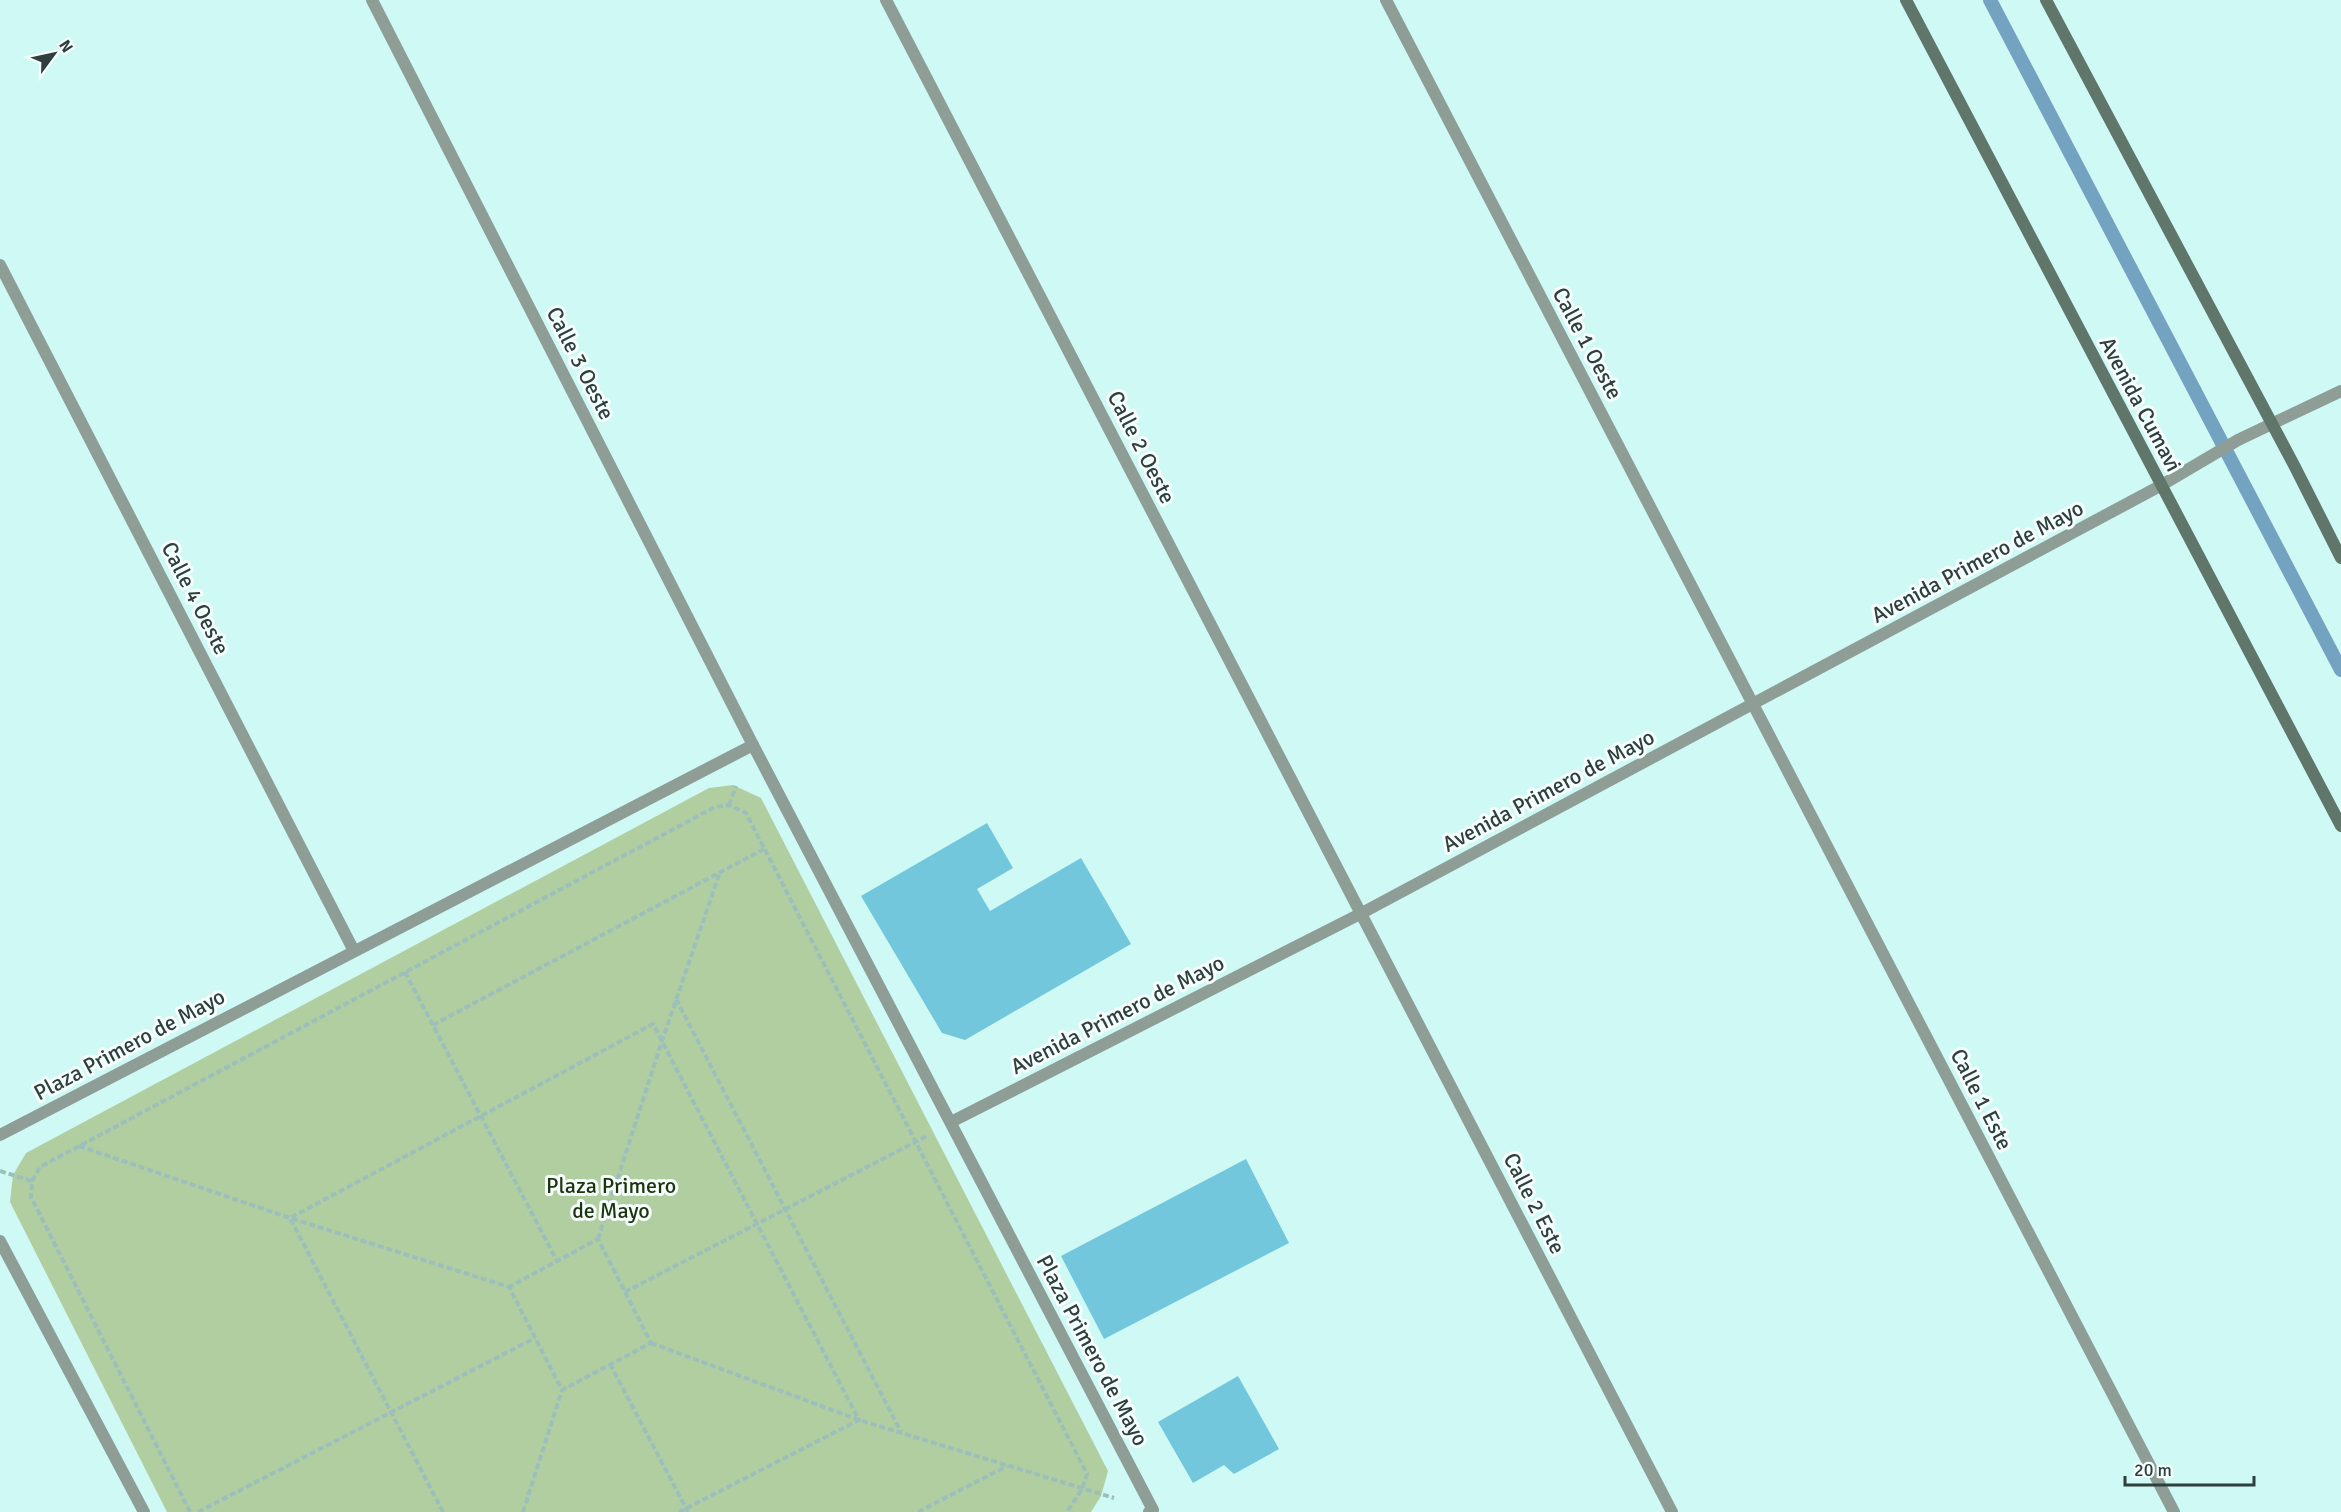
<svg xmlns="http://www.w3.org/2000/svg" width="2341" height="1512" viewBox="0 0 2341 1512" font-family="Signika,sans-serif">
  <rect width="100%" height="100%" fill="#cef9f5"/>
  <!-- green -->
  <path fill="#b1cea1" d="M733 785 761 798 1108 1471 1101 1496 1091 1512H167L10 1202 13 1175 26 1153 709 788Z"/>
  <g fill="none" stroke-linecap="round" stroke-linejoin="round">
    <!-- stream -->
    <path stroke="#74a2c1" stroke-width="14" d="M1990 0 2341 670"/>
  </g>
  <!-- building -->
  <path fill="#72c7dc" d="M987 823 1013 868 977 889 990 911 1081 858 1131 944 965 1040 942 1033 861 896Z
    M1246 1159 1289 1243 1104 1339 1061 1256Z
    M1238 1376 1279 1449 1234 1474 1224 1465 1193 1483 1158 1422Z"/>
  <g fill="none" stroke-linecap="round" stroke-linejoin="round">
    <!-- path -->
    <path stroke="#9cbfbc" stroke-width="4" stroke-dasharray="6 3" stroke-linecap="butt" d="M729 805 736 786
      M405 972 557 1261
      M676 999 901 1432
      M433 1025 764 849
      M79 1146 290 1218 509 1287 562 1390 651 1343 598 1239 509 1287
      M0 1171 32 1181
      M598 1239 662 1041 720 872
      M625 1292 927 1136
      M651 1343 859 1420 1114 1498
      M610 1364 688 1512
      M190 1512 31 1197 32 1181 40 1167 715 807 729 805 746 813 1087 1474 1082 1489 1067 1512
      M198 1512 535 1338
      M443 1512 290 1218 653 1024 859 1420 679 1512
      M523 1512 562 1390
      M918 1512 1007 1466"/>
    <!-- minor -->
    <path stroke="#8e9d95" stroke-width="12" d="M372 0 753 745
      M886 0 1672 1512
      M1386 0 2174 1512
      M0 265 354 951
      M2160 486 2238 440 2341 391"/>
    <!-- tertiary -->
    <path stroke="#8e9d95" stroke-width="12" d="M951 1122 1360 914 2160 486
      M0 1135 753 745 1153 1510 1149 1512
      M0 1241 144 1512"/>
    <!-- secondary -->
    <path stroke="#60766a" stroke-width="12" d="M1906 0 2341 826
      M2046 0 2295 467 2341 558"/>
  </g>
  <g text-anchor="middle" stroke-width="6" stroke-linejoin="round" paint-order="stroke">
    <!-- street labels -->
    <g font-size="22" fill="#2e3f3e" stroke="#f6fefd">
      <text transform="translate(1588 343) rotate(62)" y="8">Calle 1 Oeste</text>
      <text transform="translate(581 363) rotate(63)" y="8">Calle 3 Oeste</text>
      <text transform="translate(2141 404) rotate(62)" y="8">Avenida Cumavi</text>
      <text transform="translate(1142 447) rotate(63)" y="8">Calle 2 Oeste</text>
      <text transform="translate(1977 561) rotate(-28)" y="8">Avenida Primero de Mayo</text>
      <text transform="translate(196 598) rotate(63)" y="8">Calle 4 Oeste</text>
      <text transform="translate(1548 790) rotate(-28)" y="8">Avenida Primero de Mayo</text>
      <text transform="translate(1117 1014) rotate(-27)" y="8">Avenida Primero de Mayo</text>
      <text transform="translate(129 1044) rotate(-28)" y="8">Plaza Primero de Mayo</text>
      <text transform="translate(1982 1099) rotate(63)" y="8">Calle 1 Este</text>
      <text transform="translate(1535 1203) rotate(63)" y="8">Calle 2 Este</text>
      <text transform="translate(1093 1350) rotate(62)" y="8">Plaza Primero de Mayo</text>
    </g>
    <!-- park labels -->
    <g font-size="22" fill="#1d350d" stroke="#f6fefd">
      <text x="611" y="1193">Plaza Primero<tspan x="611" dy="25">de Mayo</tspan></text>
    </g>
  </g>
  <!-- north arrow -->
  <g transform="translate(54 54) rotate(57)" stroke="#f6fefd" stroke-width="4.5" paint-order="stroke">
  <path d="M0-4.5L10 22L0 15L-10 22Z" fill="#2e3f3e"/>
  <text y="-9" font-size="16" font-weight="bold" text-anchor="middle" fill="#2e3f3e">N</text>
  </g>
  <!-- scale -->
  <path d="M2125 1476v9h129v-9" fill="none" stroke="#2e3f3e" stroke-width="3"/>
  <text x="2134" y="1476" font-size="18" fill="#2e3f3e" stroke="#f6fefd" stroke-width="4.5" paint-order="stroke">20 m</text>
</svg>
